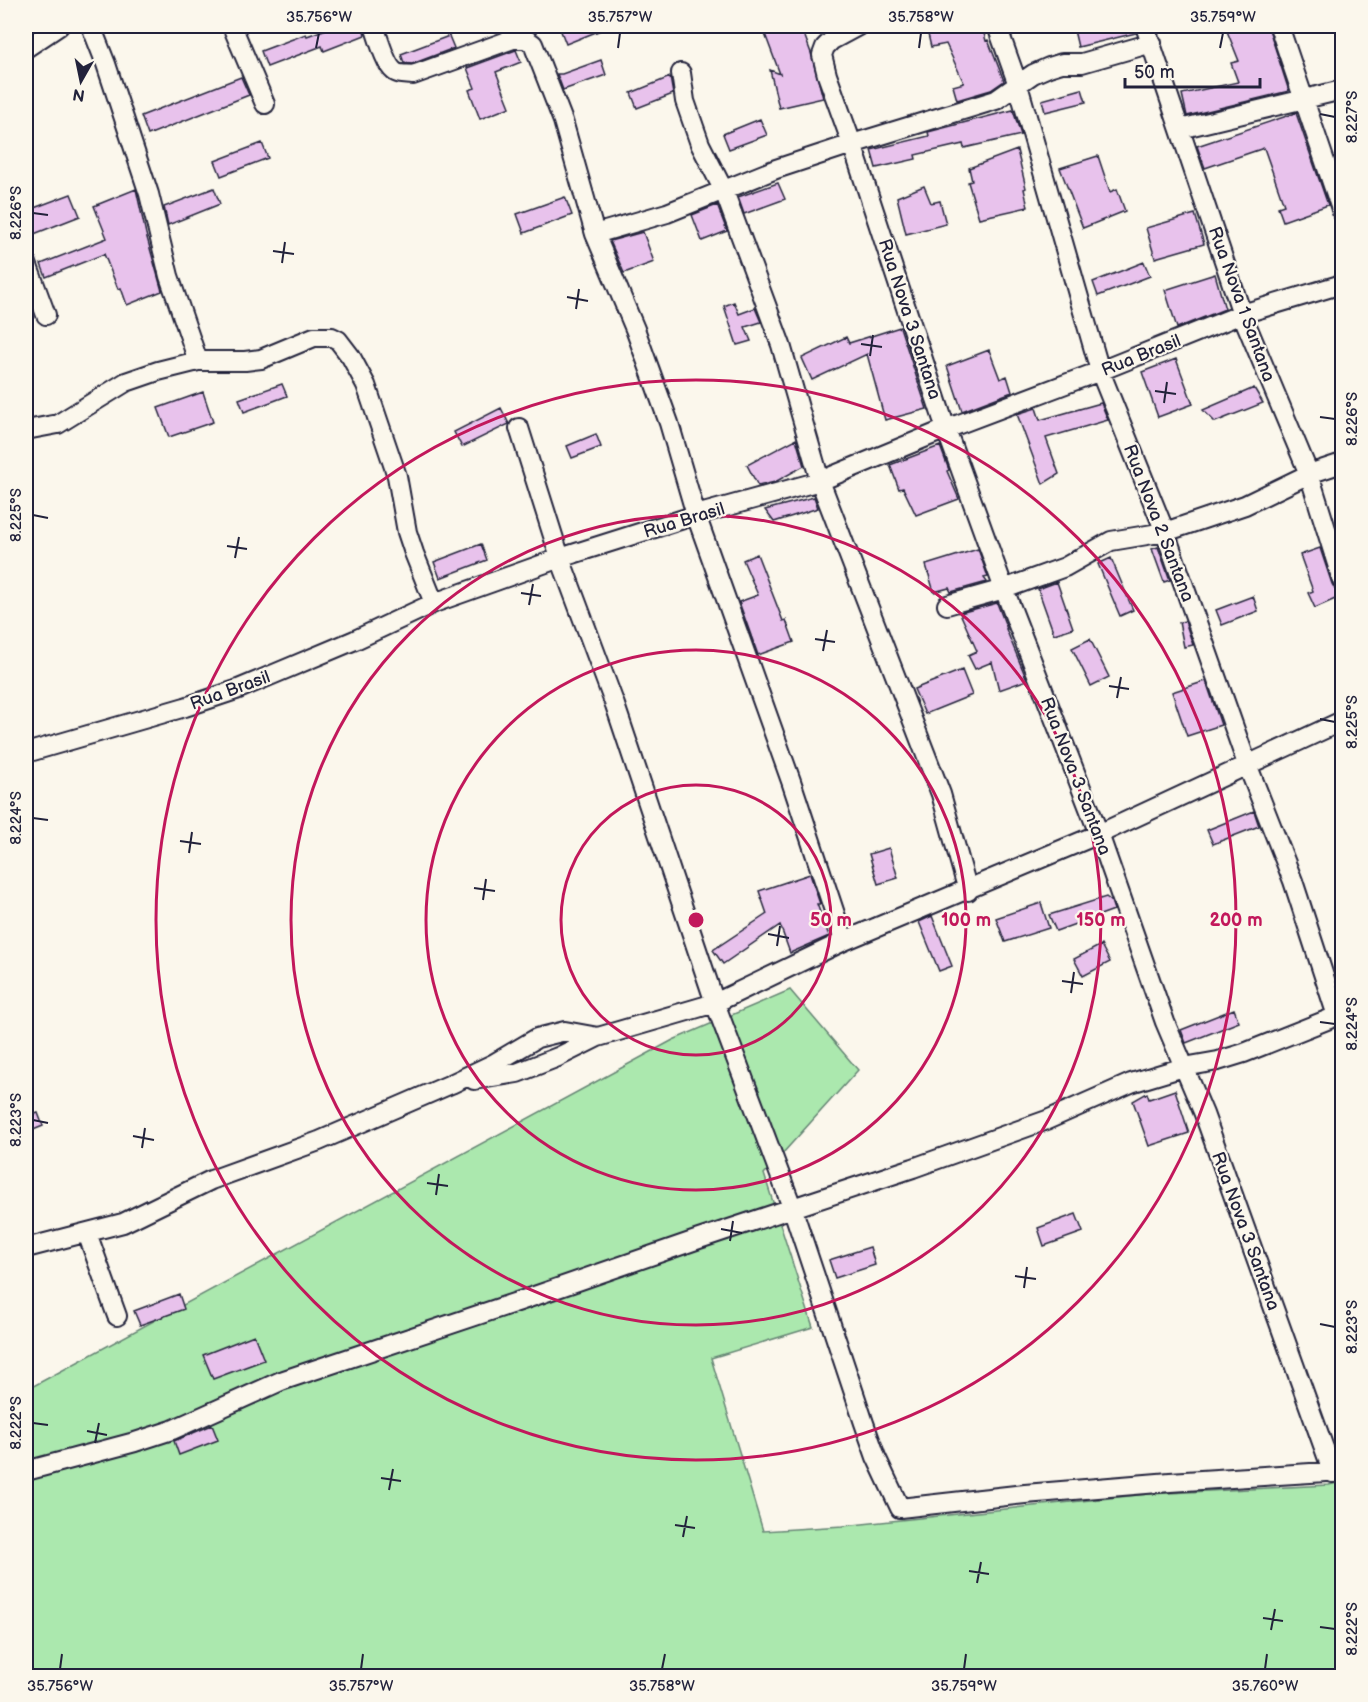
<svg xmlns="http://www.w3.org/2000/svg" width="1368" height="1702" viewBox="0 0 1368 1702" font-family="'Balsamiq Sans',sans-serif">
  <rect width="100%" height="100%" fill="#fbf7ec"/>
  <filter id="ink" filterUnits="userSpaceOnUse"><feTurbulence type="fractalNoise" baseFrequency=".0167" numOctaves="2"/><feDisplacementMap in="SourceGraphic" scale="12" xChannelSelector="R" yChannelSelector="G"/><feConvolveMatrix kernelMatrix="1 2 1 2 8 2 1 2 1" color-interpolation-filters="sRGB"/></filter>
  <g filter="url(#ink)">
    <!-- green -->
    <path fill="#abe8ae" stroke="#668574" stroke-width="1.5" d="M790 990 858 1070 764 1174 813 1327 711 1358 763 1531 843 1526 1148 1494 1329 1485 1342 1482V1676H26V1390L673 1040Z"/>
    <!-- building -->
    <path fill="#e8c2ec" stroke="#22223b" stroke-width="1.5" d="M335 26H363L365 35 324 51 322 46 267 67 261 51 306 34 307 36Z
      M559 26H611L566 44Z
      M762 26H801L811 53 823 98 779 108 770 70 780 74Z
      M926 26H982L986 41 988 40 1004 81 991 90 957 100 953 86 964 83 946 44 931 47Z
      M1073 26H1134L1136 33 1078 47Z
      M1225 26H1268L1289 91 1187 116 1182 94 1238 82 1231 63 1239 61Z
      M449 36 454 48 412 64 404 63 401 54Z
      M516 50 521 62 496 72 510 107 480 119 469 90 475 88 467 68Z
      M601 60 606 75 563 90 557 74H562Z
      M241 77 249 95 148 135 141 116Z
      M670 77 673 94 637 108 631 93Z
      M1082 89 1086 102 1045 112 1042 100Z
      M1013 110 1021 135 964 148 963 144 915 155 916 159 876 168 871 150 929 136 928 132Z
      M1296 113 1328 205 1283 221 1278 207 1284 205 1264 148 1205 168 1197 146Z
      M760 119 767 135 729 149 723 134Z
      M262 143 268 158 221 176 215 161Z
      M1017 150 1026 188 1024 189 1028 207 979 218 968 182 972 181 969 168Z
      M1098 156 1110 192 1117 189 1125 211 1083 228 1060 168Z
      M778 183 785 199 744 214 738 197Z
      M924 186 931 203 940 201 946 224 906 234 897 197Z
      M214 188 220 204 168 225 164 207Z
      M136 189 146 234 162 291 127 305 121 288 118 289 104 254 46 277 41 264 107 238 94 206Z
      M71 194 80 216 34 234 26 211Z
      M565 197 572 215 524 233 517 214Z
      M717 205 727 231 702 241 692 215Z
      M1195 214 1204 244 1155 258 1146 228Z
      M643 232 654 262 624 273 610 241Z
      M1144 262 1150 276 1098 296 1093 282Z
      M1215 274 1225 309 1177 328 1165 290Z
      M734 302 739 314 755 308 761 322 745 327 751 341 737 345 724 306Z
      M900 327 927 409 885 420 867 354 812 380 802 358 846 337 849 343Z
      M989 350 1000 379 1007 376 1012 392 962 411 947 366Z
      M1176 359 1193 404 1158 417 1142 372Z
      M282 384 287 396 244 412 239 399Z
      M1254 388 1263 403 1215 422 1203 410Z
      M203 392 213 422 169 437 158 408Z
      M1101 403 1108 420 1046 438 1059 474 1043 484 1017 414 1036 408 1040 420Z
      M501 408 509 424 462 447 454 432Z
      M596 434 601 447 572 458 567 446Z
      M796 439 804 466 775 482 758 486 747 465Z
      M940 446 949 470 947 471 959 499 916 515 903 488 899 489 890 465Z
      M814 497 818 508 774 522 765 510Z
      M481 544 487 560 440 578 434 562Z
      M1158 547 1170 580 1164 582 1152 549Z
      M1320 548 1332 584 1335 589 1342 591V596L1315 608 1308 593 1313 591 1300 555Z
      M978 549 988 577 984 578 987 582 951 592 949 588 934 592 926 565Z
      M757 554 783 621 786 620 794 642 758 655 739 602 758 595 743 560Z
      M1111 558 1133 610 1120 616 1098 564Z
      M1057 582 1073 628 1054 634 1038 589Z
      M1253 596 1258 611 1222 625 1216 610Z
      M997 603 1007 629H1006L1027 680 999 690 992 662 975 669 968 655 977 651 960 613Z
      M1185 621 1193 645 1184 647 1179 622Z
      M1090 639 1109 677 1091 686 1072 648Z
      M962 670 972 695 925 714 914 689Z
      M1206 681 1221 725 1187 736 1172 692Z
      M1254 811 1259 826 1213 844 1207 830Z
      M889 848 898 878 878 884 869 854Z
      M810 874 820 904H817L829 936 790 953 780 925 723 964 713 950 767 914 759 891Z
      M1106 897 1111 901 1114 910 1056 931 1049 915Z
      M1041 903 1049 928 1005 942 996 918Z
      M932 916 952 966 939 971 919 922Z
      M1101 945 1110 962 1083 976 1074 959Z
      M1234 1009 1239 1022 1186 1043 1181 1030Z
      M1175 1090 1189 1133 1149 1146 1133 1101 1147 1093 1149 1099Z
      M38 1113 43 1126 26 1133V1117Z
      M1076 1214 1083 1232 1044 1246 1038 1228Z
      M870 1247 875 1265 835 1278 829 1260Z
      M179 1294 184 1309 140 1325 134 1311Z
      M254 1335 264 1360 213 1379 203 1355Z
      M212 1425 218 1440 179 1455 174 1441Z"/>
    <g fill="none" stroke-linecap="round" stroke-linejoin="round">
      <!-- minor casing -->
      <g stroke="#22223b" stroke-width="22">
        <path id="minor" d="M91 26 106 64 149 194 169 276 198 361
          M232 26 265 104
          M374 26C378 36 385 64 394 71 398 75 407 74 413 75L513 39H526L533 44 563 121 595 234 635 329 669 423 696 515 791 781 844 941
          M858 26 832 40 825 47 822 55 827 75 852 144 946 429 1004 589 1099 834 1165 1022 1204 1114 1333 1473
          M997 26 1018 85 1100 371 1165 532 1247 764 1293 881 1337 1016
          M1145 26 1242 314 1309 474 1342 580
          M1279 26 1342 212
          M26 48 59 26
          M681 73 685 101 700 144 724 191 781 345 820 481 941 794 968 891
          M1180 129 1342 90
          M595 234 667 213 776 169 852 144 996 100 1033 74 1049 67 1062 63H1082L1152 43
          M26 261 46 315
          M519 428 560 558 615 705 715 1003 792 1207 864 1423 876 1457 900 1508 1025 1494 1170 1482 1342 1471
          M26 430 58 424 126 382 158 371 198 361H245L261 359 314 337H332L338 340 351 357 366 385 397 476 407 532 414 553 434 603
          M947 605 1004 589 1065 567 1111 541 1165 532 1245 505 1309 474 1342 463
          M26 753 185 707 236 690 355 640 434 603 560 558 696 515 820 481 946 429 1100 371 1242 314 1342 284
          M474 1080 517 1073 558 1057 598 1037
          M87 1233 117 1316
          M26 1248 123 1223 211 1180 319 1141 451 1084 493 1064 537 1038 565 1031 598 1037 715 1003 844 941 1099 834 1342 721
          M26 1471 135 1442 172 1430 281 1381 520 1301 699 1239 913 1168 1047 1120 1131 1083 1184 1067 1218 1061 1244 1053 1342 1014"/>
      </g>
      <!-- minor -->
      <use href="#minor" stroke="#fbf7ec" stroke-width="18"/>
    </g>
  </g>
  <!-- ticks -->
  <path fill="none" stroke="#22223b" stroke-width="2" d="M316 48 319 33M618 48 620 33M919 48 921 33M1220 48 1223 33M1320 114 1335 117M33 213 48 215M273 251 294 254M282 263 285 242M567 297 588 301M576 309 579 289M861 344 882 347M870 356 873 335M1155 391 1176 394M1164 403 1167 382M1320 417 1335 419M33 515 48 518M227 546 247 549M235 558 239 537M521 593 541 596M529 605 533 584M815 639 835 642M823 651 827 630M1109 686 1129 689M1117 698 1121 677M1320 719 1335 722M33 818 48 820M180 841 201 844M189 853 192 832M474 888 495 891M483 900 486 879M768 934 789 938M777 946 780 926M1062 981 1083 984M1071 993 1074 972M1320 1022 1335 1024M33 1120 48 1123M133 1136 154 1140M142 1148 145 1128M427 1183 448 1186M436 1195 439 1174M721 1229 742 1233M730 1241 733 1221M1015 1276 1036 1279M1024 1288 1027 1267M1320 1324 1335 1327M33 1423 48 1425M87 1431 107 1435M95 1443 99 1423M381 1478 401 1481M389 1490 393 1469M675 1525 695 1528M683 1537 687 1516M969 1571 989 1574M977 1583 981 1562M1263 1618 1283 1621M1320 1627 1335 1629M1271 1630 1275 1609M60 1669 62 1654M361 1669 363 1654M662 1669 665 1654M964 1669 966 1654M1265 1669 1267 1654"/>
  <!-- distance rings -->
  <g fill="none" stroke="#c2185b" stroke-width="3">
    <circle cx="696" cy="920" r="135"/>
    <circle cx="696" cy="920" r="270"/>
    <circle cx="696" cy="920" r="405"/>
    <circle cx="696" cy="920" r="540"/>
  </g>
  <g text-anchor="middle" stroke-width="4.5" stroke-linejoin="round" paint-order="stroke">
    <!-- street labels -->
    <g font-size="18" fill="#22223b" stroke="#fbf7ec">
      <text transform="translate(1242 304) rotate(70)" y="6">Rua Nova 1 Santana</text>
      <text transform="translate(910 319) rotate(72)" y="6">Rua Nova 3 Santana</text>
      <text transform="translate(1141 355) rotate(-22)" y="6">Rua Brasil</text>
      <text transform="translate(684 520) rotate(-17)" y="6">Rua Brasil</text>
      <text transform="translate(1159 523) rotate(69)" y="6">Rua Nova 2 Santana</text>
      <text transform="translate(230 690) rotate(-20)" y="6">Rua Brasil</text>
      <text transform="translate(1076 776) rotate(69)" y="6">Rua Nova 3 Santana</text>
      <text transform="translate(1246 1231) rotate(70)" y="6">Rua Nova 3 Santana</text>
    </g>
  </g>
  <circle cx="696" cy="920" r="9" fill="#c2185b" stroke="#fbf7ec" stroke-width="3"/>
  <g font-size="18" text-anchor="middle" font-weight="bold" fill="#c2185b" stroke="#fbf7ec" stroke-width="4.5" stroke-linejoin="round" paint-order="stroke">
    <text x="831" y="926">50 m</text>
    <text x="966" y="926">100 m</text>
    <text x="1101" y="926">150 m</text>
    <text x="1236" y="926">200 m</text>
  </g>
  <!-- margin -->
  <rect width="1368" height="1702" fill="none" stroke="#fbf7ec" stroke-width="66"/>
  <!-- north arrow -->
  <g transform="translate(81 81) rotate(189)" stroke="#fbf7ec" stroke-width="4.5" paint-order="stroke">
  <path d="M0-4.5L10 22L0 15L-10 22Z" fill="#22223b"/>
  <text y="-9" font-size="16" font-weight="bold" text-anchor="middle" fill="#22223b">N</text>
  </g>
  <!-- scale -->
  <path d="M1125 78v9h135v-9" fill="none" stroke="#22223b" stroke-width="3"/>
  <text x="1134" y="78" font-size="18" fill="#22223b" stroke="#fbf7ec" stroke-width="4.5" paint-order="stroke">50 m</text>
  <rect x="33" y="33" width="1302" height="1636" fill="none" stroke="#22223b" stroke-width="2"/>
  <g font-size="15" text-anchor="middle" fill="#22223b">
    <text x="319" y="22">35.756°W</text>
    <text x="620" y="22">35.757°W</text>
    <text x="921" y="22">35.758°W</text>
    <text x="1223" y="22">35.759°W</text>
    <text transform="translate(1352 117) rotate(-90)" y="5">8.227°S</text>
    <text transform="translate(16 213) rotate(-90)" y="5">8.226°S</text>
    <text transform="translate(1352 419) rotate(-90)" y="5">8.226°S</text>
    <text transform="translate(16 515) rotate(-90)" y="5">8.225°S</text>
    <text transform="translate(1352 722) rotate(-90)" y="5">8.225°S</text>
    <text transform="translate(16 818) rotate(-90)" y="5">8.224°S</text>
    <text transform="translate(1352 1024) rotate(-90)" y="5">8.224°S</text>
    <text transform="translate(16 1120) rotate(-90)" y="5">8.223°S</text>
    <text transform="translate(1352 1327) rotate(-90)" y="5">8.223°S</text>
    <text transform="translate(16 1423) rotate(-90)" y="5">8.222°S</text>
    <text transform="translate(1352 1629) rotate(-90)" y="5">8.222°S</text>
    <text x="60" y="1691">35.756°W</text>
    <text x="361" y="1691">35.757°W</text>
    <text x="662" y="1691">35.758°W</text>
    <text x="964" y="1691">35.759°W</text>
    <text x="1265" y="1691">35.760°W</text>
  </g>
</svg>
